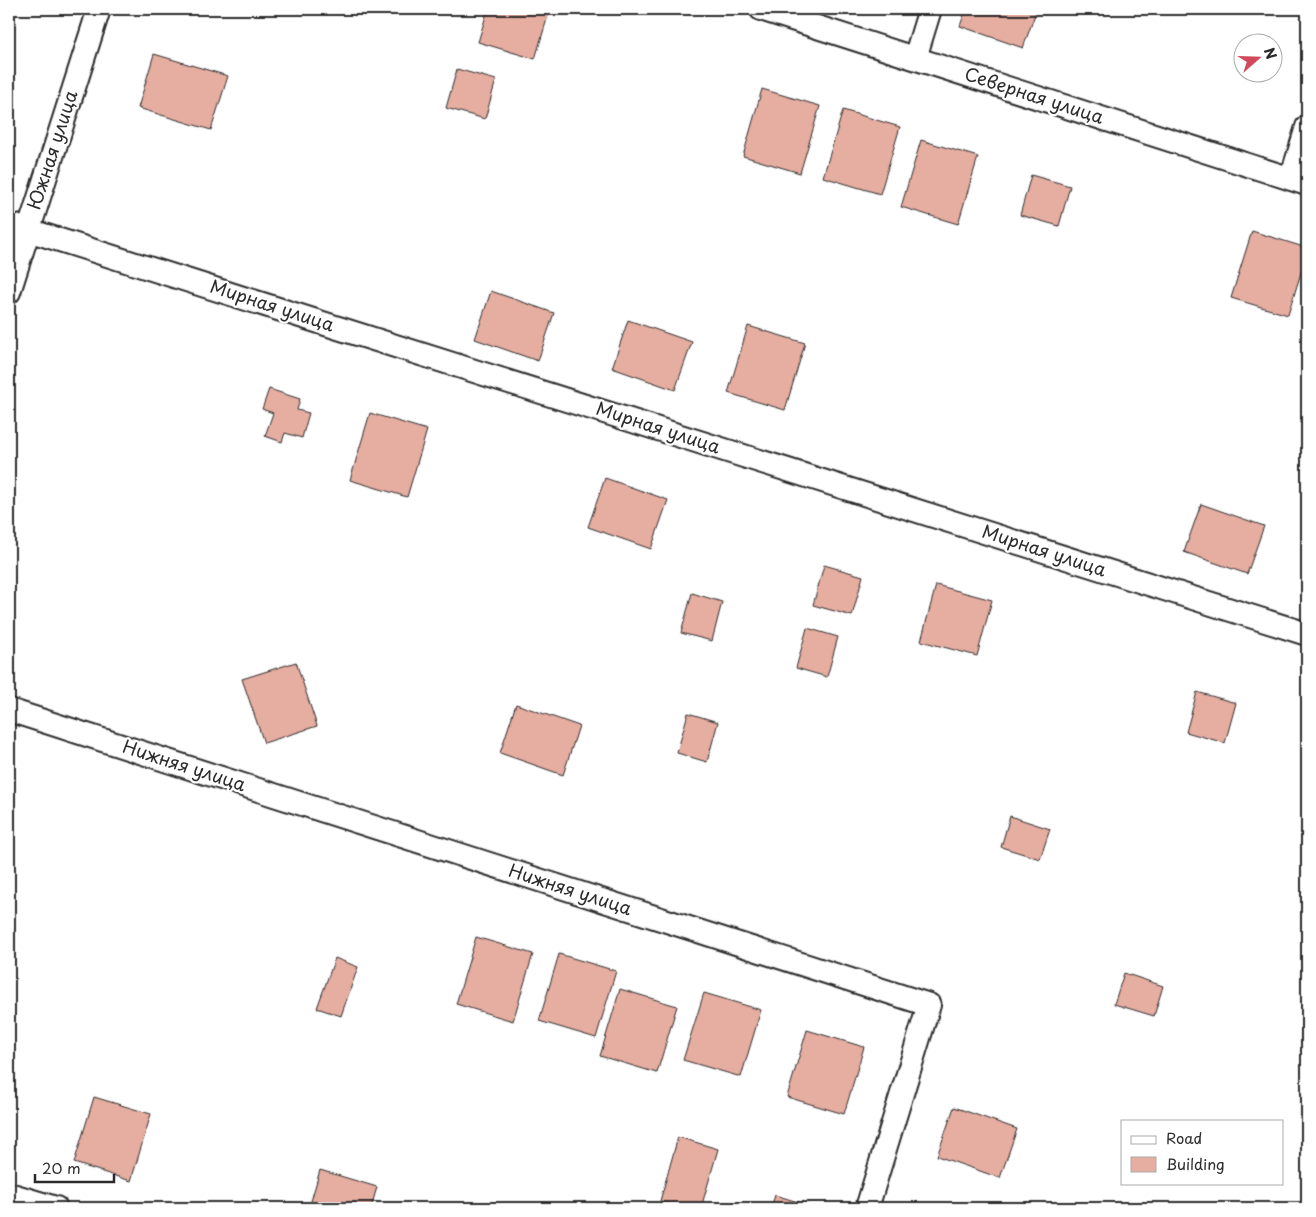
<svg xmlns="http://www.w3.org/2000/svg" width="1316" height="1217" viewBox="0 0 1316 1217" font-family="'Playpen Sans',sans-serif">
  <rect width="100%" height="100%" fill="#fff"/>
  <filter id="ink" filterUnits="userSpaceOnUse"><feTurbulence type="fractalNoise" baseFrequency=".02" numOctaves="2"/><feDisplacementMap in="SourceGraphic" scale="10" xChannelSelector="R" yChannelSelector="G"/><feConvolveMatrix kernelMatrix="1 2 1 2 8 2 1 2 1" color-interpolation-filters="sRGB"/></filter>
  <g filter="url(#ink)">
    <!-- building -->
    <path fill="#e6ada1" stroke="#2b2b2b" d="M488 9H550L535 59 478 42Z
      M966 9H1037L1023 48 960 26Z
      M154 54 228 76 211 130 138 108Z
      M457 69 496 80 485 119 446 108Z
      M762 89 820 106 800 173 743 156Z
      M843 110 900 127 880 194 823 177Z
      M921 140 978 157 958 224 901 207Z
      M1031 175 1070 186 1059 226 1020 215Z
      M1252 231 1307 248V253L1288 315 1231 298Z
      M491 291 554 313 538 361 475 339Z
      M628 320 692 342 675 390 612 368Z
      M748 326 805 343 785 410 728 393Z
      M269 389 300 399 297 410 309 413 302 438 285 433 282 442 265 436 273 413 262 409Z
      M370 413 427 430 407 497 350 480Z
      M605 478 668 500 651 549 588 527Z
      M1201 504 1264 526 1247 574 1184 552Z
      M824 565 863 576 852 616 813 605Z
      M936 585 992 600 977 656 921 641Z
      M692 593 722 602 712 641 681 633Z
      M807 628 838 637 827 677 796 668Z
      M296 662 317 726 264 743 242 679Z
      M1197 692 1236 703 1225 743 1186 732Z
      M516 704 579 726 563 775 500 753Z
      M688 713 718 722 707 762 677 753Z
      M1010 816 1050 829 1040 859 1001 847Z
      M476 937 533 954 513 1021 456 1004Z
      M559 954 616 971 596 1038 539 1021Z
      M335 958 358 967 341 1016 317 1008Z
      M1124 973 1163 986 1154 1016 1114 1004Z
      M620 989 677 1006 657 1073 600 1056Z
      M704 993 761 1010 741 1077 683 1060Z
      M807 1030 864 1047 844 1114 787 1097Z
      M94 1097 151 1114 131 1181 74 1163Z
      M954 1107 1017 1129 1000 1178 937 1156Z
      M678 1137 718 1149 701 1208H684L660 1201Z
      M320 1170 377 1187 371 1208H309Z
      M775 1195 818 1208H771Z"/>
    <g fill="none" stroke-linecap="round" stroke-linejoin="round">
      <!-- street casing -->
      <g stroke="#2b2b2b" stroke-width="26">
        <path id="street" d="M761 9 1307 184
          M915 58 930 9
          M1291 179 1307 127
          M9 224 1307 634
          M9 292 99 9
          M9 710 929 1005 867 1208
          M9 1194 56 1208"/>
      </g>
      <!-- street -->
      <use href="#street" stroke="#fff" stroke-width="22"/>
    </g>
  </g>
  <g text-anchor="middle" stroke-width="4.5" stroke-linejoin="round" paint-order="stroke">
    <!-- street labels -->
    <g font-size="18" fill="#2b2b2b" stroke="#fff">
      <text transform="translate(1034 96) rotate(18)" y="6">Северная улица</text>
      <text transform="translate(53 150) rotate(-72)" y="6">Южная улица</text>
      <text transform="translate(272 306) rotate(18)" y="6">Мирная улица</text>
      <text transform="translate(658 428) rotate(18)" y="6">Мирная улица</text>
      <text transform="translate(1044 551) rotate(18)" y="6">Мирная улица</text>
      <text transform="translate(184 766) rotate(18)" y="6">Нижняя улица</text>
      <text transform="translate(570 890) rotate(18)" y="6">Нижняя улица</text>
    </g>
  </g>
  <!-- margin -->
  <rect width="1316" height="1217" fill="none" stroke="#fff" stroke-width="30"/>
  <rect x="15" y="15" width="1286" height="1187" fill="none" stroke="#2b2b2b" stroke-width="2" filter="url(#ink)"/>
  <!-- legend -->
  <rect x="1121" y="1120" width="162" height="65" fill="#ffffff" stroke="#aaaaaa"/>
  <rect x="1131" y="1136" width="25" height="8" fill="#ffffff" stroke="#aaaaaa"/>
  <text x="1166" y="1144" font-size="15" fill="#2b2b2b">Road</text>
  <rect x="1131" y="1157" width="25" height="15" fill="#e6ada1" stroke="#aaaaaa"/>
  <text x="1166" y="1170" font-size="15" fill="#2b2b2b">Building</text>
  <!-- north arrow -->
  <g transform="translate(1258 58) rotate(70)"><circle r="24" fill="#ffffff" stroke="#aaaaaa"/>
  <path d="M0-4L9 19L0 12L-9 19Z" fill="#d1495b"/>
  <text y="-8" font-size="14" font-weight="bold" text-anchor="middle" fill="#2b2b2b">N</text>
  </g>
  <!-- scale -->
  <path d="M35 1174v8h79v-8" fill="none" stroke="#2b2b2b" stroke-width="2.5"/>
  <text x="42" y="1174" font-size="15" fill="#2b2b2b" stroke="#ffffff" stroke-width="4" paint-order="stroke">20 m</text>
</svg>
